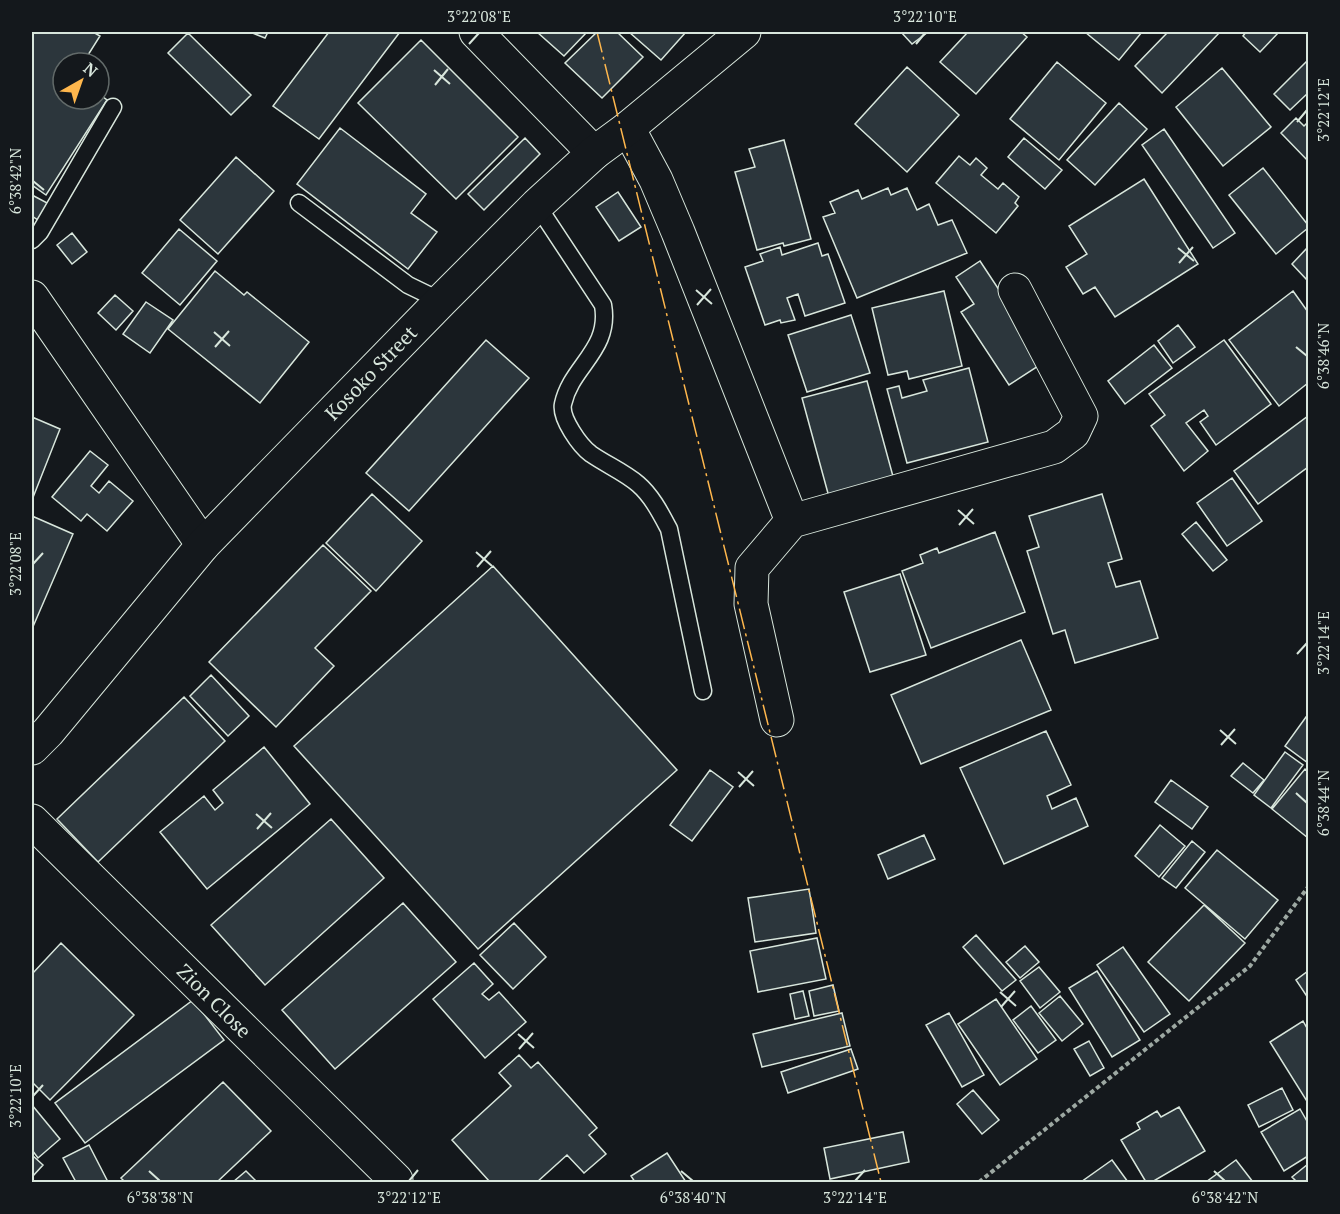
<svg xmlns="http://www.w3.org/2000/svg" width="1340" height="1214" viewBox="0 0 1340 1214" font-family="'PT Serif',serif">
  <rect width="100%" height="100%" fill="#14181c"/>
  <!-- building -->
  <path fill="#2c363c" stroke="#d8e6dc" stroke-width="1.5" d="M32 32H93L100 36 83 63H63V99H99V94L107 100 46 195 32 185Z
    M250 32H268L265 38Z
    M329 32H400L319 139 273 106Z
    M537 32H587L564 56Z
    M597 32H617L643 57 602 98 565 63Z
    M629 32H686L661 60Z
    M901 32H928L912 44Z
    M968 32H1021L1027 37 976 94 940 62Z
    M1085 32H1142L1119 60Z
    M1168 32H1220L1162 93 1135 66Z
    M1246 32H1279L1260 52 1243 36Z
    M188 33 251 95 231 115 168 53Z
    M421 40 518 137 456 199 358 103Z
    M1308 60V93L1290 110 1274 94Z
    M1057 62 1106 103 1059 160 1010 119Z
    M907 67 959 115 907 172 855 124Z
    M1222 68 1271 127 1223 166 1176 107Z
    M1119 103 1147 129 1095 185 1067 160Z
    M1296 118 1304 126 1308 122V161L1281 133Z
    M340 128 426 194 411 213 437 232 408 269 297 184Z
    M1164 129 1235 233 1213 248 1142 145Z
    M525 138 540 154 484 210 468 194Z
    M1024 138 1062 170 1045 189 1008 157Z
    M784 140 811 239 784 246 783 243 757 250 735 172 755 167 749 149Z
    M959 156 970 165 976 158 987 168 981 175 998 189 1003 183 1019 197 1015 203 1018 206 996 233 936 183Z
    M236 157 274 191 218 254 180 220Z
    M1263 168 1308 225V228L1276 254 1229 195Z
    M1144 179 1198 264 1115 317 1095 287 1083 294 1066 267 1087 254 1069 226Z
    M888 188 891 195 907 188 917 210 929 204 938 225 952 220 967 253 857 298 823 217 835 213 830 202 858 190 862 199Z
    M618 192 641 227 619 241 596 207Z
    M32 195 51 205 41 222 32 216Z
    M179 229 217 261 180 305 142 273Z
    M72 233 87 252 72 264 57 245Z
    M818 243 822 256 828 254 845 303 805 316 798 294 787 298 795 320 781 323 780 320 765 325 745 267 763 261 760 254 780 247 782 255Z
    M1308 247V281L1292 264Z
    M980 261 1046 361 1009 385 961 312 974 304 956 277Z
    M215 271 244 295 247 292 309 342 260 403 168 329Z
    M944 291 962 366 909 379 907 371 888 375 872 308Z
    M1293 291 1308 312V383L1279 406 1229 340Z
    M115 295 133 311 116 330 98 313Z
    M146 302 173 320 150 353 123 334Z
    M851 315 870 373 807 392 788 335Z
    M1178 325 1195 347 1173 363 1158 341Z
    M486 340 529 378 409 511 366 473Z
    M1224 340 1271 404 1216 445 1200 422 1208 416 1204 410 1186 423 1208 451 1184 471 1151 426 1165 415 1149 394Z
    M1154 345 1172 368 1125 404 1108 381Z
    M969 368 988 442 907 463 887 389 899 386 902 398 927 391 923 380Z
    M867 381 894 480 829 497 802 398Z
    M1308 416V467L1258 504 1234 471Z
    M32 417 60 429 32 500Z
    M90 451 108 465 91 486 99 493 109 481 133 501 107 531 87 514 81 521 52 497Z
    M1232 478 1262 521 1227 546 1197 503Z
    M372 494 422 541 376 591 326 543Z
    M1102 494 1122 559 1108 563 1116 587 1140 581 1158 638 1075 663 1065 630 1053 634 1027 551 1039 547 1029 516Z
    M32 516 73 534 32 629Z
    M1196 522 1227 560 1213 571 1182 534Z
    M995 532 1025 612 931 648 902 571 923 563 920 555 937 548 939 553Z
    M323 545 371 591 315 648 334 666 276 727 209 662Z
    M493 566 677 770 478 949 294 746Z
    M900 574 926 655 870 672 844 592Z
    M1021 640 1051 710 921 764 891 695Z
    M211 675 249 716 228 736 190 696Z
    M184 697 225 741 98 862 57 819Z
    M1306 717 1308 718V763L1285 746Z
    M1046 731 1071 785 1047 796 1052 809 1076 798 1088 826 1004 864 960 768Z
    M264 747 310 804 207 889 160 832 204 796 215 810 223 803 213 790Z
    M1285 752 1303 765 1271 808 1254 795Z
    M1243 763 1264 780 1253 793 1231 776Z
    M1305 769 1308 772V838L1272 809Z
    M710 770 733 787 692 841 670 825Z
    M1171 780 1208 807 1192 829 1155 802Z
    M331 819 384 878 265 985 211 925Z
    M1160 825 1185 846 1159 877 1135 856Z
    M924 835 935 859 888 879 878 855Z
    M1192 841 1205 852 1176 888 1162 878Z
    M1217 850 1278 900 1245 939 1185 888Z
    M809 889 816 933 755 942 748 898Z
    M403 903 456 962 335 1069 282 1010Z
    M1204 905 1245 943 1189 1001 1148 962Z
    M514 923 546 957 513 989 480 955Z
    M976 935 1016 980 1002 991 963 947Z
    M817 938 826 979 758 992 750 951Z
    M61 943 134 1015 50 1100 32 1082V974Z
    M1025 946 1039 962 1020 978 1006 962Z
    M1123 947 1170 1014 1144 1032 1097 965Z
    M474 963 493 984 482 994 489 1000 499 992 526 1022 485 1058 433 999Z
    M1039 967 1060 992 1040 1008 1020 981Z
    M1097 971 1140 1040 1112 1057 1069 988Z
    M1308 971V998L1296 980Z
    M833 985 839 1011 814 1016 809 991Z
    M803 991 809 1016 795 1019 790 994Z
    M1060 996 1083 1024 1062 1041 1039 1013Z
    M996 999 1037 1059 1000 1085 958 1024Z
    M193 1000 224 1040 85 1143 55 1103Z
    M1031 1006 1056 1040 1038 1053 1013 1020Z
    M842 1013 850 1046 762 1067 753 1034Z
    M949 1013 984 1075 962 1087 926 1025Z
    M1303 1021 1308 1030V1103L1270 1042Z
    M1089 1041 1104 1068 1090 1076 1074 1049Z
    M851 1049 858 1069 788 1093 781 1072Z
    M519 1055 531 1068 538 1062 597 1128 589 1135 606 1154 584 1173 567 1155 537 1182H490L452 1140 511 1086 499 1073Z
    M223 1082 271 1131 217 1182H125L121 1178Z
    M1282 1088 1293 1110 1259 1127 1248 1105Z
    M973 1090 999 1120 982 1134 957 1104Z
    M32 1105 60 1139 38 1158 32 1150Z
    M1179 1107 1205 1151 1152 1182H1146L1121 1140 1140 1129 1137 1123 1157 1111 1161 1117Z
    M1300 1109 1308 1123V1156L1284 1171 1261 1132Z
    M903 1132 909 1162 830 1179 824 1148Z
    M89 1145 108 1182H76L63 1158Z
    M667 1153 686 1182H635L631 1176Z
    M32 1155 43 1165 32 1177Z
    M1112 1160 1128 1182H1081Z
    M1236 1160 1253 1182H1206Z
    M1308 1164V1182H1297L1292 1177Z
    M246 1171 257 1182H233Z"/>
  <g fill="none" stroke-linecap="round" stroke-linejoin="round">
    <!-- service casing -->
    <g stroke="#d8e6dc" stroke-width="19">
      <path id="service" d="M299 203 408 285 441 301
        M537 205 603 305C611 350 571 366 563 404 560 418 580 446 591 454 607 465 624 472 638 484 652 496 661 514 669 529L703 691
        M32 240 40 232 113 107"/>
    </g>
    <!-- minor casing -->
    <g stroke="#d8e6dc" stroke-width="35">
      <path id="minor" d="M476 32 594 153
        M628 128 656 180 678 232 792 521
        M32 297 203 545
        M777 720 751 604 752 568 792 521 1054 447 1073 433 1081 416 1015 290
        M32 821 396 1180"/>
    </g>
    <!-- tertiary casing -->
    <g stroke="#d8e6dc" stroke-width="35">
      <path id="tertiary" d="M32 748 48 732 203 545 441 301 537 205 594 153 628 128 744 32"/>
    </g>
    <!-- path -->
    <path stroke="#9da8a2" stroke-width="4" stroke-dasharray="4.5 3" stroke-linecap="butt" d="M979 1182 1250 966 1308 887"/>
    <!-- service -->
    <use href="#service" stroke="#14181c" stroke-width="16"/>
    <!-- minor -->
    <use href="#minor" stroke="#14181c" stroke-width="33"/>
    <!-- tertiary -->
    <use href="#tertiary" stroke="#14181c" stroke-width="33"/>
    <!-- power -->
    <path stroke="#ffb74d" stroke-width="1.5" stroke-dasharray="21 4.5 3 4.5" stroke-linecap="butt" d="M597 32 881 1182"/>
  </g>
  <!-- ticks -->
  <path fill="none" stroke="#d8e6dc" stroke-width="2" d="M469 44 479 33M916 44 925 33M434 70 450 84M435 85 448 69M1297 122 1307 110M33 181 44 190M1178 248 1194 261M1179 263 1193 247M696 290 712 304M697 305 711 289M214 332 230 346M215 347 229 331M1296 347 1307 356M958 510 974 524M959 525 973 509M476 552 492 566M33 564 43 553M477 567 491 551M1297 654 1307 643M1220 730 1236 744M1221 745 1235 729M738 772 754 786M739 787 753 771M1296 793 1307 803M256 814 272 828M257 829 271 813M1000 992 1016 1006M1001 1007 1015 991M518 1034 534 1048M519 1049 533 1033M33 1096 43 1085M149 1171 160 1181M681 1171 693 1181M1214 1171 1225 1181M409 1181 418 1170M855 1181 865 1170"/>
  <g text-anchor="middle" stroke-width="4.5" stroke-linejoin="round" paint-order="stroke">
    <!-- street labels -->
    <g font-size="20" fill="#d8e6dc" stroke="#14181c">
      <text transform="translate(371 373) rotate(-46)" y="7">Kosoko Street</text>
      <text transform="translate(214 1001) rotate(45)" y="7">Zion Close</text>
    </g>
  </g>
  <!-- border -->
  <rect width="1340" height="1214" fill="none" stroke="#14181c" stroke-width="66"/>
  <!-- north arrow -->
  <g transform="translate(81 81) rotate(40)"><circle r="28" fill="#14181c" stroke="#626a69" stroke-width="1.5"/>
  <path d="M0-4.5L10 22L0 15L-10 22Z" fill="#ffb74d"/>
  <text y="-9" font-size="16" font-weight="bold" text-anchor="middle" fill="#d8e6dc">N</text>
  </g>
  <rect x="33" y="33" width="1274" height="1148" fill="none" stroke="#d8e6dc" stroke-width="2"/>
  <g font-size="15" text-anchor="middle" fill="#d8e6dc">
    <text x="479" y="22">3°22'08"E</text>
    <text x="925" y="22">3°22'10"E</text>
    <text transform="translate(1324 110) rotate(-90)" y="5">3°22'12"E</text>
    <text transform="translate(16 181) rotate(-90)" y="5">6°38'42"N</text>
    <text transform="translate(1324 356) rotate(-90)" y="5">6°38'46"N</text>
    <text transform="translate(16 564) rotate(-90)" y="5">3°22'08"E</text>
    <text transform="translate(1324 643) rotate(-90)" y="5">3°22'14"E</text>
    <text transform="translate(1324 803) rotate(-90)" y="5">6°38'44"N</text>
    <text transform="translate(16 1096) rotate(-90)" y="5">3°22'10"E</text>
    <text x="160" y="1203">6°38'38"N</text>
    <text x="409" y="1203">3°22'12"E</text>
    <text x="693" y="1203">6°38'40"N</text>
    <text x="855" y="1203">3°22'14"E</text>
    <text x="1225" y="1203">6°38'42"N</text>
  </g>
</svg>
